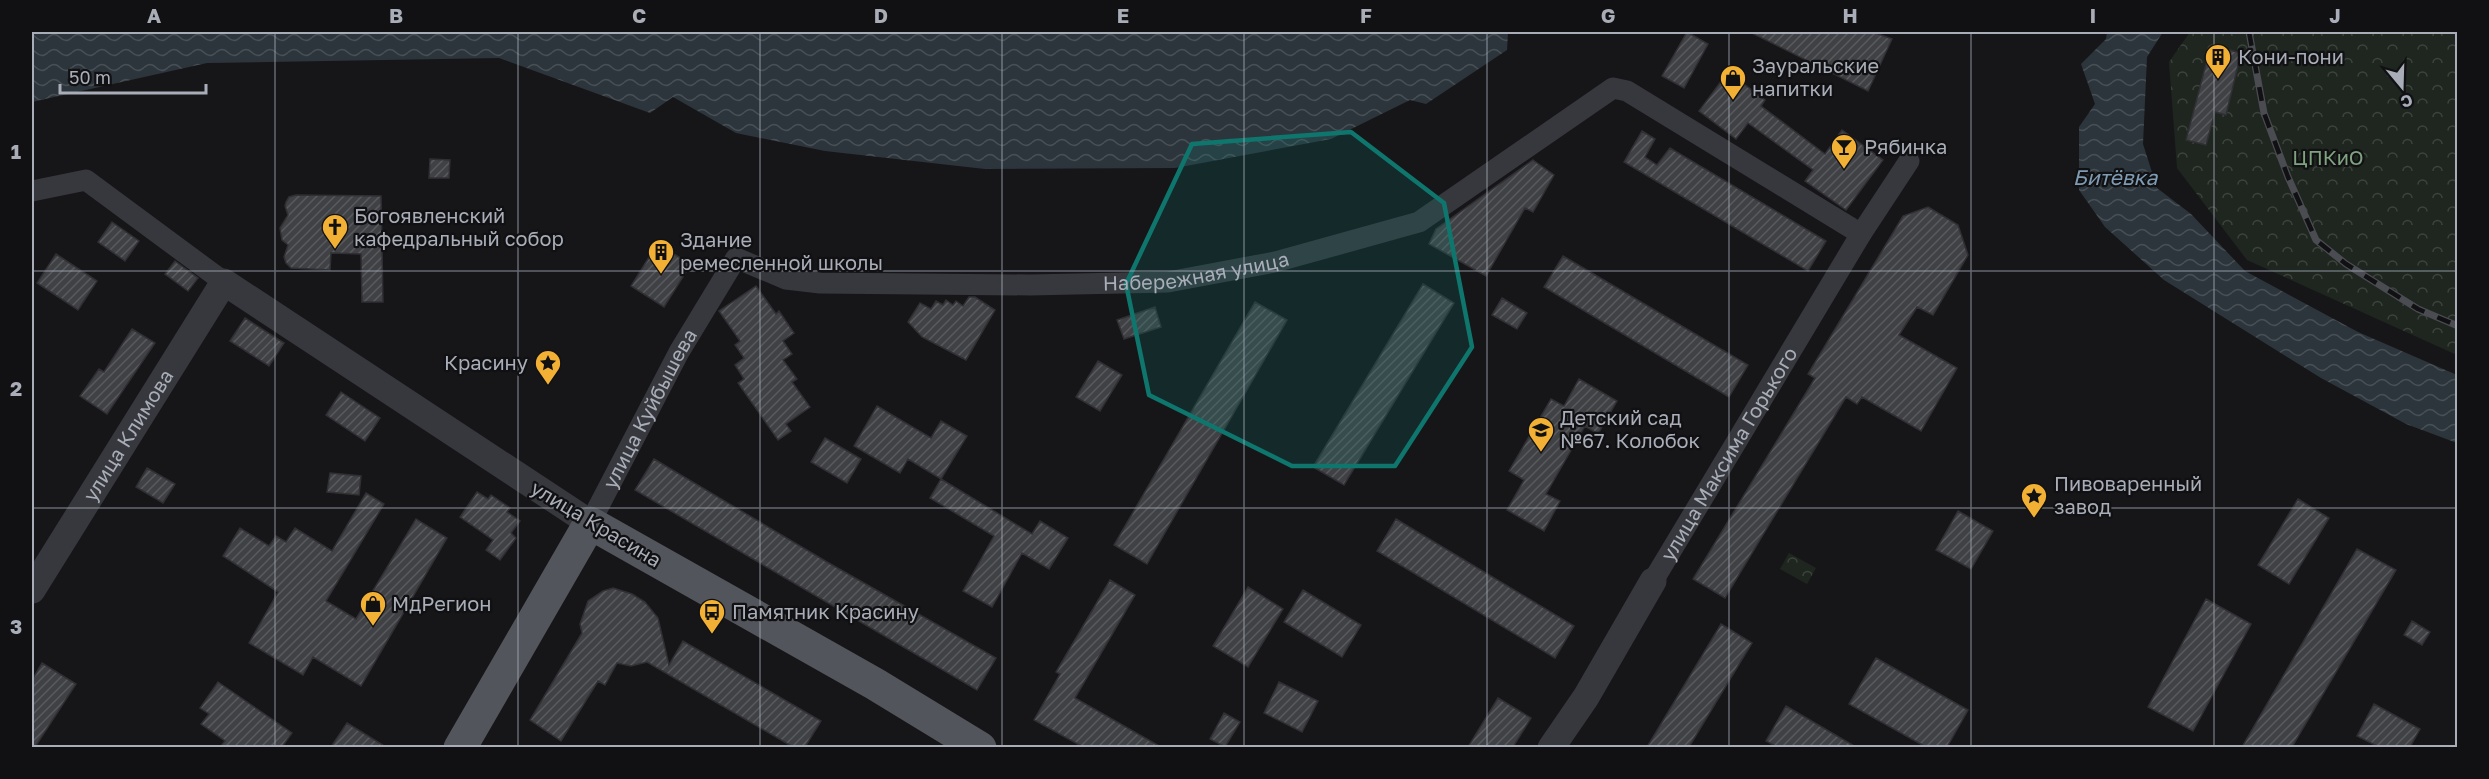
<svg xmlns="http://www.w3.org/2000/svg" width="2489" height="779" viewBox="0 0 2489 779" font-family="'Golos Text',sans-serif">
  <defs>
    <pattern id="park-crowns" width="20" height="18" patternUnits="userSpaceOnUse" patternTransform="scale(1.5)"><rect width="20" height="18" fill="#1e261f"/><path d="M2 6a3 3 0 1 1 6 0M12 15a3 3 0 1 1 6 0" fill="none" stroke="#3c433d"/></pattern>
    <pattern id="water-waves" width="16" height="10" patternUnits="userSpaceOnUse" patternTransform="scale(1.5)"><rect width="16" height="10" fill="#2c353c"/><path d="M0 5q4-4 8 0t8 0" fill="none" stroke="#485056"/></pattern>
    <pattern id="building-hatch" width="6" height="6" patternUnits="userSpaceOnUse" patternTransform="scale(1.5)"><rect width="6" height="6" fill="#404145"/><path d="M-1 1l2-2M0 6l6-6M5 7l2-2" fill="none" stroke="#595a5e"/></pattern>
  </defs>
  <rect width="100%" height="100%" fill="#161618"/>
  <!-- park -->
  <path fill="url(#park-crowns)" d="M2190 32H2457V355L2247 260 2177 168 2169 62Z
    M1789 553 1816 568 1807 584 1780 569Z"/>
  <!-- water -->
  <path fill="url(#water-waves)" d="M32 32H1508L1507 50 1426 104 1410 100 1331 139 1175 168 985 169 825 151 736 133 673 97 650 113 499 58 207 63 32 102Z
    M2107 32H2163L2147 57 2143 144 2157 188 2191 214 2245 271 2358 332 2457 375V443L2406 424 2321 378 2164 280 2105 227 2079 190V127L2095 104 2081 64 2106 39Z"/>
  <!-- building -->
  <path fill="url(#building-hatch)" stroke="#303034" stroke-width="1.5" d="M1687 32 1708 44 1684 88 1662 76Z
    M1750 32H1873L1892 39 1868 91Z
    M2211 45 2241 53 2226 115 2215 112 2206 145 2186 140Z
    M1728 72 1765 100 1761 106 1825 154 1842 130 1883 160 1846 210 1805 181 1813 170 1748 123 1736 139 1699 111Z
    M1642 131 1655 139 1645 157 1657 165 1670 148 1826 241 1808 271 1624 162Z
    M430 159 450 160 449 178H429Z
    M1533 160 1554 175 1533 212 1525 208 1486 276 1429 244 1436 229Z
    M296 195 381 196 383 302H362L361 254 331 253 330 270 291 268 286 263 284 257 288 245 282 240 280 228 288 215 285 206 286 202 289 197Z
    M1928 207 1958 225 1968 255 1933 315 1917 307 1899 335 1957 368 1921 431 1862 397 1857 404 1846 397 1725 598 1693 579 1815 378 1808 374 1903 216Z
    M112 222 139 241 125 261 98 242Z
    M672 253 691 264 664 307 631 286 651 254 666 263Z
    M56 254 97 281 78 310 37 283Z
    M1563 256 1748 365 1729 397 1544 287Z
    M175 261 198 278 188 291 165 274Z
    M1423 284 1454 303 1344 485 1313 467Z
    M756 286 776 314 779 311 794 333 783 341 792 354 783 360 797 379 792 382 810 407 786 424 791 431 778 440 738 383 744 379 735 365 744 358 735 345 740 341 719 311Z
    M969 297H975L995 310 966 360 922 337 908 322 920 303 931 309 936 301 943 305 946 300 953 305 956 301 963 306Z
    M1502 298 1527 313 1517 329 1492 315Z
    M1255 302 1287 320 1147 564 1114 545Z
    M1155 307 1161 327 1124 339 1117 320Z
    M245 318 284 343 269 366 230 341Z
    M132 329 155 343 107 414 80 396 99 369 104 372Z
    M1098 361 1122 375 1100 411 1076 397Z
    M1579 379 1617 401 1598 434 1585 426 1546 494 1560 501 1544 531 1507 510 1524 480 1509 471 1551 399 1564 406Z
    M341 392 380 418 365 441 326 415Z
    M877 406 931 438 941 421 967 436 941 479 908 459 900 473 854 446Z
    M825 438 861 459 847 483 811 462Z
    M654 459 827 562 996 658 977 690 635 490Z
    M147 468 175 484 163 503 136 487Z
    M330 473 361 476 359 495 327 492Z
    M941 479 1032 534 1040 521 1068 538 1049 569 1022 553 992 607 963 591 994 536 930 498Z
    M477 492 488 499 491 495 510 508 507 512 520 521 511 533 516 538 500 560 486 550 493 540 460 517Z
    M366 493 384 504 326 601 356 619 416 519 447 538 361 686 313 657 303 675 249 643 278 592 223 556 240 528 269 546 276 536 286 542 295 528 332 551Z
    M2298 499 2329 518 2289 584 2258 565Z
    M1958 511 1993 531 1971 569 1936 550Z
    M1396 519 1574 626 1555 658 1377 551Z
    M2357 549 2396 570 2292 747H2242Z
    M1110 580 1135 595 1075 698 1161 747H1083L1034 720 1060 674 1056 672Z
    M1248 587 1283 609 1248 667 1213 646Z
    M613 588 632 594 645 602 658 618 669 665 683 641 821 721 805 747H793L647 662 631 666 617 663 605 685 598 681 561 741 530 720 582 633 580 624 588 601 603 591Z
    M1303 590 1361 625 1342 657 1284 622Z
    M2206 599 2251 624 2193 731 2148 707Z
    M2412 621 2430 632 2422 645 2404 635Z
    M1721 624 1752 643 1689 747H1647Z
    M1876 658 1968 710 1947 747H1926L1849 704Z
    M42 663 76 684 35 747H32V680Z
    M218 682 292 733 282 747H220L225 741 201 724 209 714 200 708Z
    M1279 682 1318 701 1302 732 1264 713Z
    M1498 698 1531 718 1513 747H1468Z
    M2374 704 2420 729 2410 747H2379L2357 736Z
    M1786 706 1856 747H1777L1766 741Z
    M1224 713 1240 722 1225 747 1210 739Z
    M347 723 386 747H331Z"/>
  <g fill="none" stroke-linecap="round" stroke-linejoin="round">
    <!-- minor -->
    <g stroke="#37383d" stroke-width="21">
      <path d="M32 191 86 180 224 282"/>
      <path id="s1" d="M590 523 679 352 736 258 786 279 820 283 1030 285 1168 282 1275 262 1419 222 1613 88 1627 91 1861 234"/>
      <path id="s2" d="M1653 581 1861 234 1909 161"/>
    </g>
    <!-- tertiary -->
    <g stroke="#37383d" stroke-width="27">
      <path id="s3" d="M32 590 224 282 590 523"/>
      <path d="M1551 748 1586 697 1653 581"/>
    </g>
    <!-- primary -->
    <path stroke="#53555c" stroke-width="33" d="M460 748 590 523 875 684 980 748"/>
    <!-- rail casing -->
    <g stroke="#4a4c52" stroke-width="7">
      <path id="rail" d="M2249 32 2264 113 2288 177 2316 240 2346 264 2418 309 2458 326"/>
    </g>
    <!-- rail -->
    <use href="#rail" stroke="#111113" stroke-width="4.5" stroke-dasharray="14" stroke-linecap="butt"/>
  </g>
  <!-- marked area -->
  <path fill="#0f766e" fill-opacity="0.2" stroke="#0f766e" stroke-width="4.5" stroke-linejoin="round" d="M1351 132 1444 203 1472 347 1395 466H1292L1149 395 1126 284 1192 144Z"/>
  <!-- grid -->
  <path fill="none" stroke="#a8adb8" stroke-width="1.5" stroke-opacity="0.55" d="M275 32V748M518 32V748M760 32V748M1002 32V748M1244 32V748M1487 32V748M1729 32V748M1971 32V748M2214 32V748M32 271H2458M32 508H2458"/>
  <!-- icons -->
  <defs>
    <g id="building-pin" transform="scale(1.35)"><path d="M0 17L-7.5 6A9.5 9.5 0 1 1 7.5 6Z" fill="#f2b134" stroke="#111113"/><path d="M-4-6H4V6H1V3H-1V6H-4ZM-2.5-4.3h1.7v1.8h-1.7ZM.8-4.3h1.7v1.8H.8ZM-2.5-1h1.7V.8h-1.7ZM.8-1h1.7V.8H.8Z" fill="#111"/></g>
    <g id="shop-pin" transform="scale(1.35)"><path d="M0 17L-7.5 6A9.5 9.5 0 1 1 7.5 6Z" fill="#f2b134" stroke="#111113"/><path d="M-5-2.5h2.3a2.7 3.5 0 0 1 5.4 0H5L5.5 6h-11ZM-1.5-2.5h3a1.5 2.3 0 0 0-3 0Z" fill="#111"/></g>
    <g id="bar-pin" transform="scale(1.35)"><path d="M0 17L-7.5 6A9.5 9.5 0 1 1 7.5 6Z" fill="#f2b134" stroke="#111113"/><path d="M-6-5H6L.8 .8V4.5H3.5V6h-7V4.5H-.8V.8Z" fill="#111"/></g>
    <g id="church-pin" transform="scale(1.35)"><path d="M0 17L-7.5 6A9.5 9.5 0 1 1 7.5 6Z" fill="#f2b134" stroke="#111113"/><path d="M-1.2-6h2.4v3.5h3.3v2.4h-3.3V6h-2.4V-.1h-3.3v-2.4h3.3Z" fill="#111"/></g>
    <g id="sight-pin" transform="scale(1.35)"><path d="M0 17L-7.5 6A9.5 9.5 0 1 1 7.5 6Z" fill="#f2b134" stroke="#111113"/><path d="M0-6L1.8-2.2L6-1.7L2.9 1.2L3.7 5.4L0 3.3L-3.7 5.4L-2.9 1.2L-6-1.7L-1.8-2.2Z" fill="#111"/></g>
    <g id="school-pin" transform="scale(1.35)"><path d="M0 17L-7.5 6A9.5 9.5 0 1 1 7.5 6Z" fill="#f2b134" stroke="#111113"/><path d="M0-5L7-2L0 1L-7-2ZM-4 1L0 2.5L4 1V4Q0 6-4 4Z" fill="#111"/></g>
    <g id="bus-pin" transform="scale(1.35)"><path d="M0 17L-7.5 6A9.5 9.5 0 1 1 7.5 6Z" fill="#f2b134" stroke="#111113"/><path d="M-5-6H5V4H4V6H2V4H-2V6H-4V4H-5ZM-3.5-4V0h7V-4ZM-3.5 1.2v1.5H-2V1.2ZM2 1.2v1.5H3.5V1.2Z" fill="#111"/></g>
  </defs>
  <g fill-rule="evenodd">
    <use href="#building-pin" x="2218" y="57"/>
    <use href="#shop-pin" x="1733" y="78"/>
    <use href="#bar-pin" x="1844" y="147"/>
    <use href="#church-pin" x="335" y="227"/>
    <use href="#building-pin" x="661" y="252"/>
    <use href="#sight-pin" x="548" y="363"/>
    <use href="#school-pin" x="1541" y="430"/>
    <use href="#sight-pin" x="2034" y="496"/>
    <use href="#shop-pin" x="373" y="604"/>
    <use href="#bus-pin" x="712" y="612"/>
  </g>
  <g text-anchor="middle" stroke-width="4.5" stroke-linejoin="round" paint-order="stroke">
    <!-- poi labels -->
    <g font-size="20" fill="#a8adb8" stroke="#111113" text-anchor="start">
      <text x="2238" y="64">Кони-пони</text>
      <text x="1752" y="73">Зауральские<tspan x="1752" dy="23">напитки</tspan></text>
      <text x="1864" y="154">Рябинка</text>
      <text x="354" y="223">Богоявленский<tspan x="354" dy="23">кафедральный собор</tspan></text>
      <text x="680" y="247">Здание<tspan x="680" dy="23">ремесленной школы</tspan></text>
      <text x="528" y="370" text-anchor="end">Красину</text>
      <text x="1560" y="425">Детский сад<tspan x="1560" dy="23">№67. Колобок</tspan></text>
      <text x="2054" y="491">Пивоваренный<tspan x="2054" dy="23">завод</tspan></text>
      <text x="392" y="611">МдРегион</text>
      <text x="732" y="619">Памятник Красину</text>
    </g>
    <!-- park labels -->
    <g font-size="20" fill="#7fa381" stroke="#111113">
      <text x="2328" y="165">ЦПКиО</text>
    </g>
    <!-- street labels -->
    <g font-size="20" fill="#a8adb8" stroke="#111113">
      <text dy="7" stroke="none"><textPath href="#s1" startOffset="768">Набережная улица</textPath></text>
      <text dy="7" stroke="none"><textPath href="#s1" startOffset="129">улица Куйбышева</textPath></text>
      <text dy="7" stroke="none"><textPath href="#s3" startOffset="182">улица Климова</textPath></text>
      <text dy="7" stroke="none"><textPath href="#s2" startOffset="148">улица Максима Горького</textPath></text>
      <text transform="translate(596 524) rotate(31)" y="7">улица Красина</text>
    </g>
    <!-- water labels -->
    <g font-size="21" font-style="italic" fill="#7f9bb3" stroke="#111113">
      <text x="2115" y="185">Битёвка</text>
    </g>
  </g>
  <!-- border -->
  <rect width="2489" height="779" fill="none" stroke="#111113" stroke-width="66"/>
  <!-- north arrow -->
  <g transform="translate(2402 87) rotate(161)" stroke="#111113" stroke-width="4.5" paint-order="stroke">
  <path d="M0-4.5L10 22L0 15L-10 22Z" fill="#a8adb8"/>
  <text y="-9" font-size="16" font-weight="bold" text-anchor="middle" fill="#a8adb8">С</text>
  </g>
  <!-- scale -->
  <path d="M60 84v9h146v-9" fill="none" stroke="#a8adb8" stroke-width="3"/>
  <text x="69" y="84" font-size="18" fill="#a8adb8" stroke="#111113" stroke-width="4.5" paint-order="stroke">50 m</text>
  <rect x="33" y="33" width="2423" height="713" fill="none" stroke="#a8adb8" stroke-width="2"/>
  <g font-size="20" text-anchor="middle" font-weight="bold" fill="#a8adb8">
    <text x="154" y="23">A</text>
    <text x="396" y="23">B</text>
    <text x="639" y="23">C</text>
    <text x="881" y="23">D</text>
    <text x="1123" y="23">E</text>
    <text x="1366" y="23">F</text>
    <text x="1608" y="23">G</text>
    <text x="1850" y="23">H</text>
    <text x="2093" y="23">I</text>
    <text x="2335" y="23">J</text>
    <text x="16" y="159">1</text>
    <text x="16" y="396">2</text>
    <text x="16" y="634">3</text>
  </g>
</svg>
